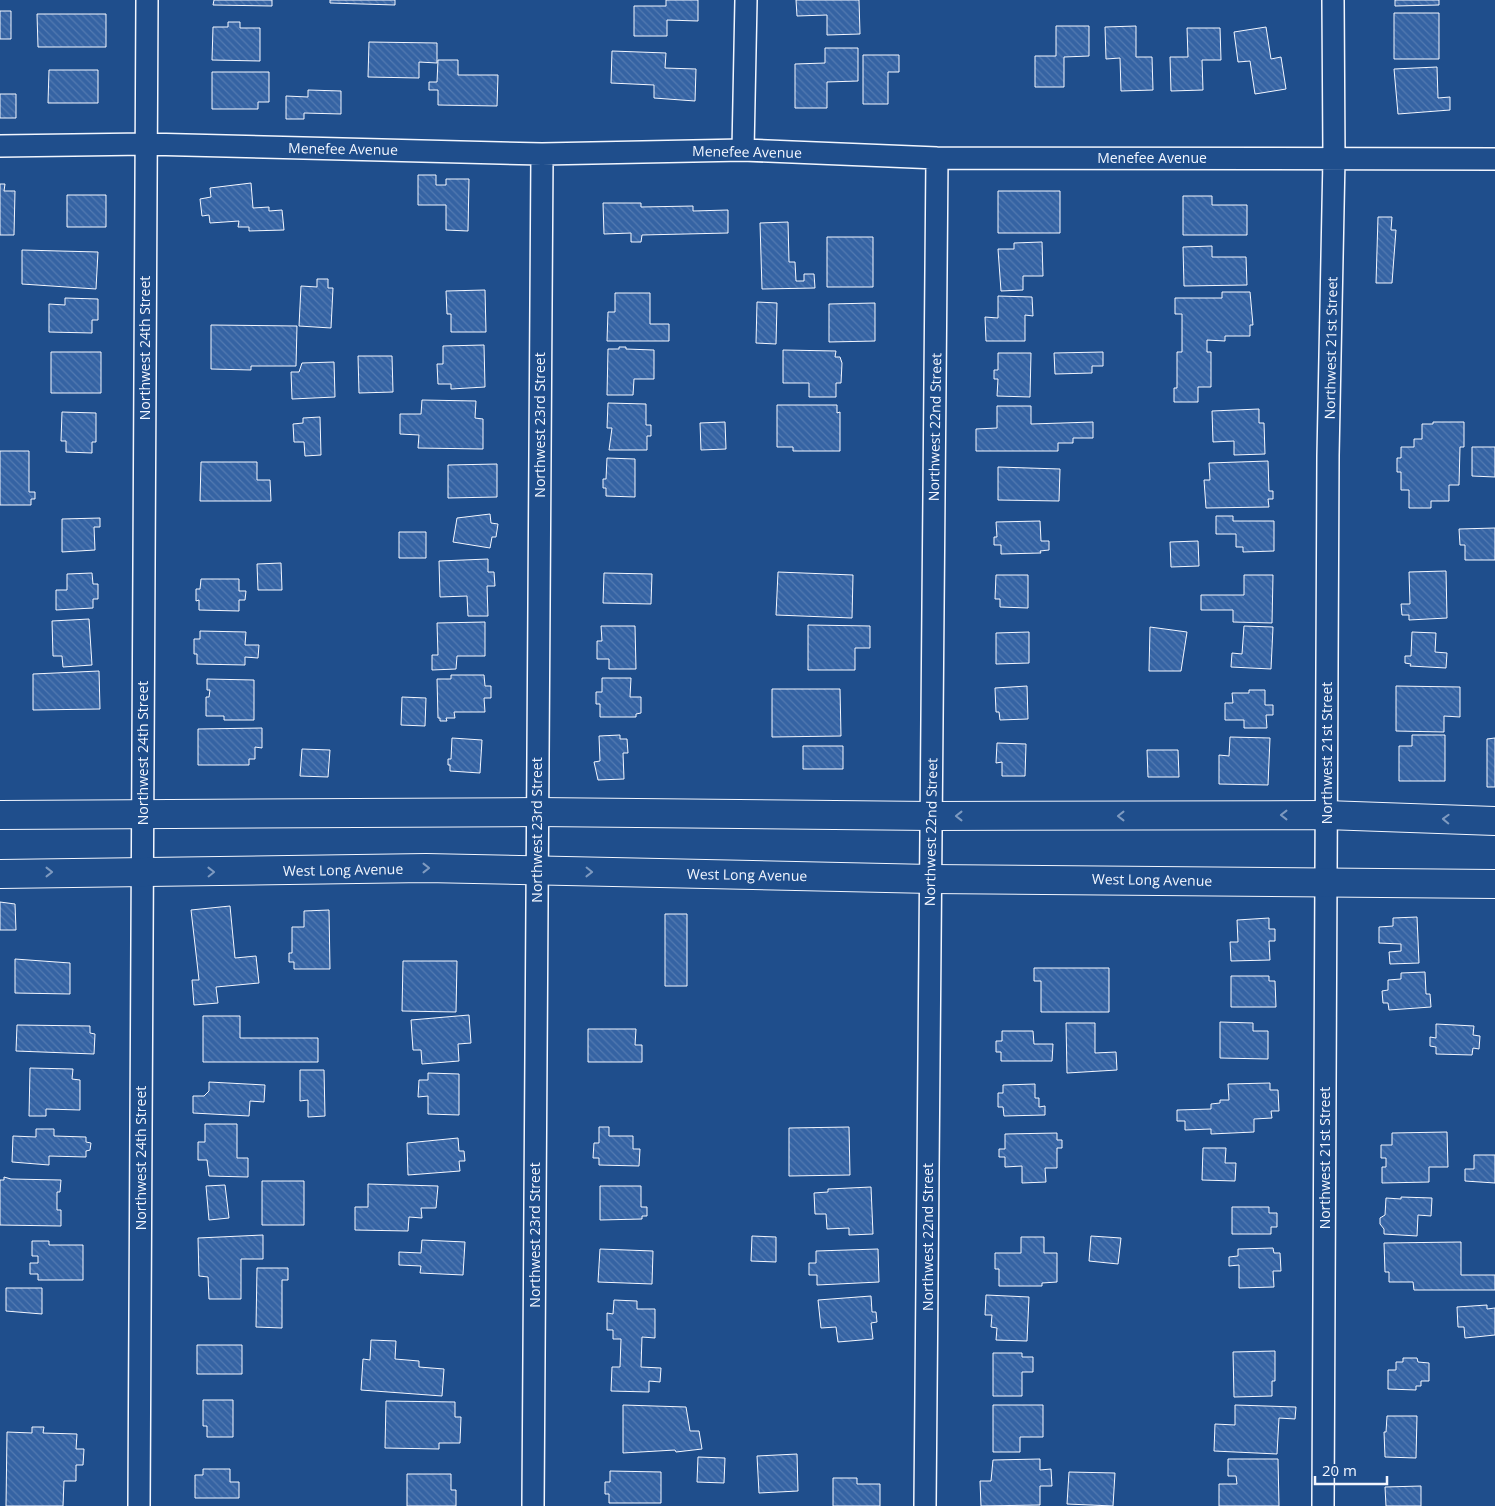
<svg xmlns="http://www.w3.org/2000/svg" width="1495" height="1506" viewBox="0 0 1495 1506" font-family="'Open Sans',sans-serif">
  <defs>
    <pattern id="building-back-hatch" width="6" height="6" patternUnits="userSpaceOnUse" patternTransform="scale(1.25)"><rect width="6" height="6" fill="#3563a3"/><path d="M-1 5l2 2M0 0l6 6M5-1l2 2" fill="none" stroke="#537ab1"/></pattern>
  </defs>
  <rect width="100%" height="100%" fill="#1f4e8c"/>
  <!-- building -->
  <path fill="url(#building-back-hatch)" stroke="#f2f6ff" d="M214 0H272V6L213 5Z
    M330 0H395V5L330 3Z
    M666 0H698V21L667 20V36H634V6H666Z
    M796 0H859L860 34 827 35V15L797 16Z
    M1395 0H1439V5L1395 6Z
    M0 11H11V39H0Z
    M1394 13H1439V59H1394Z
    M37 14H106V47H38Z
    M228 22H240V28H260V61L212 60 213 27H228Z
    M1056 26H1089V56L1064 57V87H1035V56H1056Z
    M1136 26V57H1152L1153 90 1121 91 1120 58 1106 59 1105 27Z
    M1266 27 1271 59 1281 57 1286 89 1255 94 1250 61 1238 62 1234 32Z
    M1187 28H1220L1221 60H1202L1203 90 1171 91 1170 57H1188Z
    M369 42 437 43V63L419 62V78L368 77Z
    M825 48H858V81L827 82V108H795V64L825 63Z
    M612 51 666 53 665 68 696 69 695 101 654 98V85L611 83Z
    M863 55H899V72H888V104H863Z
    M438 60H458V75H498L497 106 438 105V90H429V82H437Z
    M1437 67 1438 98 1450 97V110L1398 114 1394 69Z
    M49 70H98V103H48Z
    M212 72H269V102H258V109H212Z
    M308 90 341 91V114L304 113V119H286V96L308 97Z
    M0 94H16V118H0Z
    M418 175H436V185H446V179H469L468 231 446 230V205H418Z
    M251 183 253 208 269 207V211L282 210 284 230 249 231V227H238L239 221 210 223 209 215 202 216 200 199 211 197 210 188Z
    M0 184H5L4 191H15L14 235H0Z
    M998 191H1060V233H998Z
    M67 195H106V227H67Z
    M1183 196H1212V205H1247V235H1183Z
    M603 203H641V207L693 206V211L728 210V233L642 235 641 242H631V233L604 234Z
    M1378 217H1392L1391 230H1396L1392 283H1376Z
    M788 222 789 262H795L796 281H804V274H814L815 288 762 289 760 223Z
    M827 237H873V287H827Z
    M1042 242 1043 276H1023V290L1001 291 998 249H1014V243Z
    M1212 246V257H1246L1247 285 1184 286 1183 247Z
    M22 250 98 252 96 289 22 284Z
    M317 279H328V288H333L331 328 299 326 301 286 317 287Z
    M485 290 486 332H451V314H447L446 291Z
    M1222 292H1250L1253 325H1250V336H1225V341L1207 340V352H1211V387H1198V402H1174V388H1177V352H1182V314H1175V298H1222Z
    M615 293H650V324H669V341H607L608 312H615Z
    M998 296 1032 297 1033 316 1025 315V341H986L985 317 998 318Z
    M65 298 98 299V320H92V333L49 332V304L65 305Z
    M757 302 777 303 776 344 756 343Z
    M875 303V341L829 342V304Z
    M211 325 297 326 296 366H251V370L211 369Z
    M484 345 485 387 451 389V384H438L437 364H443V346Z
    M619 347H626V349L654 350V379H634L633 395H607L608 349H619Z
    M783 350 836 351 835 357H840L842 363 841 383H836V397H809V383H783Z
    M51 352H101V393H51Z
    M1103 352V366H1092V373L1055 374 1054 353Z
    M998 353H1031L1030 397 997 396 998 379H994V370H998Z
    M358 356H392L393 392 359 393Z
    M334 362 335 397 292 399 291 372H299L302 363Z
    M422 400 476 401 475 418 483 419V449L418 448 419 435 400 434V414H421Z
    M608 403 646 404V425H651V436H647V450H609L612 428H607Z
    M777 405H837V413L840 412V451H793V447H777Z
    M997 406H1031V424L1093 422V438H1073V443H1058V451H976V429L997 428Z
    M1259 409V423H1264L1265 454 1234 455V441L1213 442 1212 411Z
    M62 412 96 413V442H92V453L66 452V441H61Z
    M320 417 321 455 305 456 304 442H294L293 424 303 423V418Z
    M725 422 726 449 701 450 700 423Z
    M1433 422H1464V447H1460L1459 485H1449V501H1431V508H1409V490H1401V472H1397V458H1401V447H1414V439H1422V424H1433Z
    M1472 447H1495V477L1472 476Z
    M0 451H29V492H35V499H31V505H0Z
    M607 458 635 459V497L606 496V488H603V479H606Z
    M1268 461 1269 491H1273V499H1268L1269 507 1206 508 1204 480H1210L1209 463Z
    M201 462H257V480H270L271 501H200Z
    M497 464V497L448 498V465Z
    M998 467 1060 469 1059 501 998 500Z
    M490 514 491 523 498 524 496 537H492L490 548 453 542 457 518Z
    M1216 516H1233V521H1274V551L1243 552V547H1236V534H1216Z
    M100 518V527H94L95 550 62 552V519Z
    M1040 521 1041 541H1049V550L1040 551 1041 553 1001 554V545H994V537H997L996 522Z
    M1495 528V560H1465V545H1460L1459 529Z
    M399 532H426V558H399Z
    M1198 541 1199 566 1171 567 1170 542Z
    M488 559V572H494L495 586H487L488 616H468L467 596 440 597 439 561Z
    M281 563 282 590H258L257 564Z
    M1446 571 1447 618 1409 620V615H1402L1401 604H1410L1409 572Z
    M778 572 853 575 852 618 776 615Z
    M92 573 93 584H98V599H93V608L56 610V590H67V574Z
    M604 573 652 574 651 604 603 603Z
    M996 575H1028V608L1000 607V599H995Z
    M1244 575H1273L1272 623 1233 622V610H1201V595H1244Z
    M201 579H239V591H246L245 600H239V611L199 610V600L196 601V589H200Z
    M89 619 92 665 63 667 62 656H53L52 621Z
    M485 622V656H457L456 669 432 670V655H438L437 623Z
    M808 625 870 626V648H855V670H808Z
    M601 626H635L636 669H609V659H597V641H602Z
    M1244 626 1273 627 1271 669 1231 667 1232 653 1242 654Z
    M1150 627 1187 632 1181 671H1149Z
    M200 631 246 632 245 645H259L258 658 245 657V665L197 664V654H194V639H200Z
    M1029 632V663L996 664V633Z
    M1412 632 1436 633 1435 652 1447 653 1446 668 1410 666 1411 664 1405 663V656H1411Z
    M99 671 100 709 33 710V674Z
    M451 675H484L485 686H491V698H484L485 712H454L455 718H446L447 721H440V718H438L437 679H451Z
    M602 678H631L630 697H641V713L636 714V717H600V704H596V692H602Z
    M207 679 254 680V720H224V716H206V697H209L210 690H207Z
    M1027 686 1028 719 1000 720 999 712H996L995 688Z
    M1396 686 1460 687V717L1444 716V732L1396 731Z
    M772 689H840L841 736 772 737Z
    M1249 690H1265V705H1273V715H1266L1267 728H1244V720H1225V703H1233L1232 693H1249Z
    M402 697 426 698 425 726 401 725Z
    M262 728V748L255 747V759H249V765H198V729Z
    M620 735V739H627L628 753H623L624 779 598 780 594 762 600 761 599 736Z
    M1412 735H1445V781H1399V746H1412Z
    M1230 737 1270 738 1268 785 1219 784V755L1229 756Z
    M452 738 482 740 480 773 450 771V765H448V759H451Z
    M1495 738V787H1487V739Z
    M997 743 1026 744 1025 776H1002V762L996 763Z
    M803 746H843V769H803Z
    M302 749 330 750 328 777 300 776Z
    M1147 750H1178L1179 777H1148Z
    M0 902 15 904 16 930H0Z
    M230 906 235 958 256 956 259 983 216 987 218 1003 194 1005 192 980H199L191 910Z
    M329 910 330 969H294V962H289V953H292V927H304V911Z
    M665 914H687V986H665Z
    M1417 917 1419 963 1390 964 1389 952 1401 951V944L1379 943V927L1393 926V918Z
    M1269 918V929H1275V941H1269L1270 960 1231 961 1230 942H1238L1237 920Z
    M15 959 70 963V994L15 993Z
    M403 961H457L456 1012 402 1011Z
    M1034 968H1109V1012H1041V981H1034Z
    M1425 972 1426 994H1430L1431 1007 1389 1010 1388 1003H1383L1382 991 1388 990V980L1401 979V973Z
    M1231 976H1269V981H1275L1276 1007H1231Z
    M469 1015 471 1043 458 1044 459 1061 422 1064 421 1050H413L411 1020Z
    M203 1016H240V1038H318V1062H203Z
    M1220 1022 1253 1023V1031H1268V1059L1220 1058Z
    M1066 1023H1095V1053L1116 1052 1117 1070 1067 1073Z
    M1436 1024 1474 1026 1473 1035 1480 1036 1479 1049 1473 1048 1472 1055 1436 1054V1047L1430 1046V1037L1436 1038Z
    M17 1025 90 1026V1033L95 1034 94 1054 16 1051Z
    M588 1029H636L635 1045H642V1062H588Z
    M1002 1031H1033L1034 1044H1053L1052 1061H1001V1052H996V1041H1002Z
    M30 1068 73 1069 72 1079 80 1080V1110L46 1109V1116H29Z
    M300 1070H324L325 1116 308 1117V1100L300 1101Z
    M428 1073 459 1074V1115L428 1114V1096L418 1097 419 1080H428Z
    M209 1082 265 1085 264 1102 250 1101 249 1116 193 1113V1096H204L209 1091Z
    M1270 1083V1090H1278L1279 1111H1271L1272 1118 1254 1119V1132L1211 1134V1129L1185 1130V1121H1177V1110L1211 1109V1104L1220 1103V1100H1229L1228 1084Z
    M1035 1084V1098H1039V1107L1045 1106V1115L1004 1116 1003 1107H998V1093H1003V1085Z
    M205 1124H237V1158H248V1177L209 1176 207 1160H198V1142H205Z
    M599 1127H609V1136H633V1149H640L639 1166 599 1165V1158H593L594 1143H599Z
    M849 1127 850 1175 789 1176V1128Z
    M36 1129H54V1136L86 1137V1142L91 1143 90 1150 86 1151V1157L49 1156V1165L12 1162 13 1136 36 1137Z
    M1447 1132 1448 1167H1429V1182L1382 1183V1167H1386V1158H1381V1145H1392V1133Z
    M1057 1133V1140H1062V1148H1057V1168H1045L1046 1182 1022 1183V1166L1005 1167V1157H999V1149H1005V1134Z
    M458 1138 459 1151H464L465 1161H459L460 1171 408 1175 407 1143Z
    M1203 1148H1226L1225 1163H1236L1235 1181 1202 1180Z
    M1474 1155H1495V1183L1465 1181V1169H1474Z
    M4 1177 11 1179 61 1180 60 1192H57V1210H61V1226L0 1225V1180H4Z
    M262 1181H304V1225H262Z
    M368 1184 438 1186 436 1208H421L422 1218 409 1217 408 1231 355 1230V1207H368Z
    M225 1185 229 1218 209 1220 206 1186Z
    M600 1186H641V1207H647V1216H642V1219L600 1220Z
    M871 1187 873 1234 849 1235V1228L827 1229 826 1214H815L814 1193 828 1192V1189Z
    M1401 1197 1432 1198 1431 1216 1418 1215 1417 1236 1384 1234V1229L1380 1224V1218L1385 1215 1386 1198 1401 1199Z
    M1232 1207H1269V1213H1277V1227H1271V1234H1232Z
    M263 1235V1259H241V1299H209L208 1277 199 1276 198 1238Z
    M752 1236 776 1237V1262L751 1261Z
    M1091 1236 1121 1238 1118 1264 1089 1261Z
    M1021 1237H1044V1253H1057V1282L1042 1283V1286H999V1269H995V1253H1021Z
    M422 1240 465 1242 463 1275 420 1273 421 1266 399 1265V1252L421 1253Z
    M32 1241H49V1245H83V1280H38V1274H30V1263H38V1256H32Z
    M1461 1242V1275H1495V1290H1414L1413 1282H1389V1272H1385L1384 1243Z
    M1273 1248 1274 1253H1280L1281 1271H1273L1274 1287 1239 1288V1265L1229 1266V1257L1238 1256V1249Z
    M600 1249 653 1251 652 1284 598 1282Z
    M878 1249 879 1282 817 1285V1275H809V1263H816V1251Z
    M257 1268H288V1280H282V1328L256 1327Z
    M6 1288H42V1314L6 1311Z
    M986 1295 1029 1297 1027 1341 996 1340 997 1328 991 1327 992 1315H985Z
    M871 1296 872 1312H876L877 1322 871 1323 873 1339 838 1342 836 1327 821 1328 818 1300Z
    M614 1300 637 1301V1309H655V1338L642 1337 641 1367 661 1368 660 1382 649 1381V1392L611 1391 612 1367H620L621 1339H613V1330H607V1313L613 1314Z
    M1487 1305V1309L1495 1308V1335L1465 1338 1464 1327H1458L1457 1307Z
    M371 1340 396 1341 395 1359 419 1361V1367L444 1369 442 1396 361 1390 363 1359 370 1360Z
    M197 1345H242V1374H197Z
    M1275 1351V1381H1272V1396L1234 1397 1233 1352Z
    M993 1353H1022V1357H1033V1372H1022V1396H993Z
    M1403 1358H1417L1418 1362 1429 1363V1381H1421V1386H1416V1390L1388 1389V1370H1396V1362H1403Z
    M203 1400H233V1437H207V1426H203Z
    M386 1401 455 1402V1417H461L460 1443H439V1449L385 1448Z
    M623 1405 686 1407 690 1431H699L702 1449 676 1452 675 1450 623 1453Z
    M993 1405H1043V1437H1020V1452H993Z
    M1235 1405 1296 1407 1295 1419 1279 1418 1277 1454 1214 1451 1215 1424 1235 1425Z
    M1387 1416H1417L1416 1458 1385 1457 1384 1432H1386Z
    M32 1427H44L43 1433 77 1434 76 1449H84L83 1465H76V1481H64L63 1506H6L7 1432 32 1433Z
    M797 1454 798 1491 759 1493 757 1456Z
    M698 1457 725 1458 724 1483 697 1482Z
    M1040 1459V1470L1051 1469 1052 1486H1040V1505L981 1506 980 1481H991L993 1460Z
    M1228 1459H1278L1279 1506H1219V1484H1237L1236 1476H1228Z
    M203 1469H230V1482H239V1498H195V1475H203Z
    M610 1471 661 1472V1503H609V1494H605V1482H610Z
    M1069 1472 1115 1473 1113 1506 1067 1504Z
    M407 1474H451V1490H456V1506H407Z
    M833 1478H857V1484H880V1506H833Z
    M1421 1486V1506H1386L1385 1487Z"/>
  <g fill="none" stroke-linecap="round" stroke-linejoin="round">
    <!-- street casing -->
    <g stroke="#f2f6ff" stroke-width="24">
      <path id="street" d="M0 146 146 144 542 154 743 150 937 158 1495 159
        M743 150 746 0
        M139 1506 147 0
        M533 1506 542 154
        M925 1506 937 158
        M1323 1506 1328 456 1334 158 1333 0"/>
    </g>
    <!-- secondary casing -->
    <g stroke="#f2f6ff" stroke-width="30">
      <path id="secondary" d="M0 815 537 812 931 816 1326 815 1495 821
        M0 874 426 868 931 879 1495 884"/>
    </g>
    <!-- street -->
    <use href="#street" stroke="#1f4e8c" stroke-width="21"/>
    <!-- secondary -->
    <use href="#secondary" stroke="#1f4e8c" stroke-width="28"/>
  </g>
  <!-- one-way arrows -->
  <defs><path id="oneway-chevron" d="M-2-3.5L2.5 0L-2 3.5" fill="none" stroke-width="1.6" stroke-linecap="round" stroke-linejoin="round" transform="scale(1.25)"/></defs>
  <g stroke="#7e9ac0">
    <use href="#oneway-chevron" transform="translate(1284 815) rotate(180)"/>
    <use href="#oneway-chevron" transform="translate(959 816) rotate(180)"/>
    <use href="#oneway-chevron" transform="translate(1121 816) rotate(180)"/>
    <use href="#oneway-chevron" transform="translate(1446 819) rotate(-178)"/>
    <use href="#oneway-chevron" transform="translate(426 868)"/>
    <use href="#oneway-chevron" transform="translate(49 872)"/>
    <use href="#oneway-chevron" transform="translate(211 872) rotate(-1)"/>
    <use href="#oneway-chevron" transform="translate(589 872) rotate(1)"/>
  </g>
  <g text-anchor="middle" stroke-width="4" stroke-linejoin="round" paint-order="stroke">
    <!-- street labels -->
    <g font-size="14" fill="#f2f6ff" stroke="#1f4e8c">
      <text transform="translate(343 149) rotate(1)" y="5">Menefee Avenue</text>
      <text transform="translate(747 152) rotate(1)" y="5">Menefee Avenue</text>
      <text x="1152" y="163">Menefee Avenue</text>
      <text transform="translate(145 348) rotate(-90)" y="5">Northwest 24th Street</text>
      <text transform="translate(1331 348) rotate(-89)" y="5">Northwest 21st Street</text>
      <text transform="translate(540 425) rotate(-90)" y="5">Northwest 23rd Street</text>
      <text transform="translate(935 427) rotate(-89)" y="5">Northwest 22nd Street</text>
      <text transform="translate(143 753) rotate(-90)" y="5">Northwest 24th Street</text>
      <text transform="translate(1327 753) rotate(-90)" y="5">Northwest 21st Street</text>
      <text transform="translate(537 830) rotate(-90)" y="5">Northwest 23rd Street</text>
      <text transform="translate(931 832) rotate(-89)" y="5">Northwest 22nd Street</text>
      <text transform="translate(343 870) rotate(-1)" y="5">West Long Avenue</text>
      <text transform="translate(747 875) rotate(1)" y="5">West Long Avenue</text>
      <text transform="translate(1152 880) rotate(1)" y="5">West Long Avenue</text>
      <text transform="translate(141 1158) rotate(-90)" y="5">Northwest 24th Street</text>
      <text transform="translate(1325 1158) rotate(-90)" y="5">Northwest 21st Street</text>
      <text transform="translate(535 1235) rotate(-90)" y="5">Northwest 23rd Street</text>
      <text transform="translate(928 1237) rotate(-90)" y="5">Northwest 22nd Street</text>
    </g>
  </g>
  <!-- scale -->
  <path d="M1315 1476v8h72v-8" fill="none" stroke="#f2f6ff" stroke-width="2.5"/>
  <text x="1322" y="1476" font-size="15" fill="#f2f6ff" stroke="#1f4e8c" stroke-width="4" paint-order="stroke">20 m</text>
</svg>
